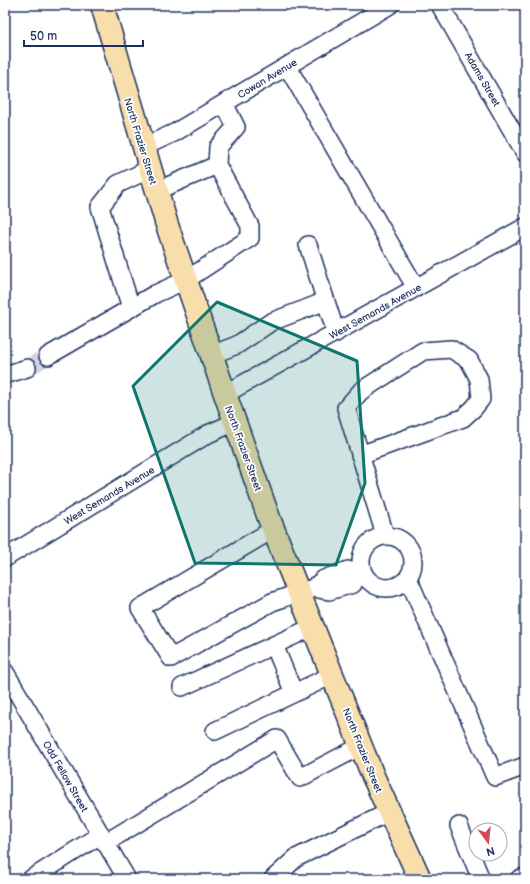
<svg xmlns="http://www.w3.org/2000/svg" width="530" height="884" viewBox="0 0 530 884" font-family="'Balsamiq Sans',sans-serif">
  <rect width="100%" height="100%" fill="#fff"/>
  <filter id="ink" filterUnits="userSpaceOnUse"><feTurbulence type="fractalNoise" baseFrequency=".025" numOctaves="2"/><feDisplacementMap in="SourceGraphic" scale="8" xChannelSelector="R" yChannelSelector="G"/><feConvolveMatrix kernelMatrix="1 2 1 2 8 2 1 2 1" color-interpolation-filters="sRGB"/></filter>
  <g filter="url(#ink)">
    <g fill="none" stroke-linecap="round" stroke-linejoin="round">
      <!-- minor-tunnel -->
      <path stroke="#d1d5df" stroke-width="17" stroke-dasharray="17 8" stroke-linecap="butt" d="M27 368 48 356"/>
      <!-- minor casing -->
      <g stroke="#1b2f5e" stroke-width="20">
        <path id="minor" d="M440 5 525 153
          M287 66 416 288
          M143 147 174 133 390 5
          M217 165 218 147 236 127 224 103
          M308 245 336 333
          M131 308 100 207 118 184 150 169
          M211 355 237 345 271 322 326 301
          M48 356 155 294 186 280 250 238V226L217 165 156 191
          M5 375 27 368
          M225 394 525 227
          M360 455 463 418 474 408 481 399 479 379 469 360 451 349 423 351 361 391 346 408C359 450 372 493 385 535
          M274 529 140 608 171 658 272 602 313 588 324 579 348 570 356 576 353 584 329 591 313 588
          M361 562a26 26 0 1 1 52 0a26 26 0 1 1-52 0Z
          M5 558 208 434 235 422
          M408 578 495 777 525 766
          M274 645 294 693
          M5 672 127 879
          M182 687 313 627
          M215 731 332 675
          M459 826 481 879
          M105 843 277 739 300 778 361 746
          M31 879 100 835
          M273 879 296 858 389 812
          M519 879 525 877"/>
      </g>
      <!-- major casing -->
      <g stroke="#1b2f5e" stroke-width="25">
        <path id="major" d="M102 5 167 225 225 394 270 521 373 776 420 879"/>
      </g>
      <!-- minor -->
      <use href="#minor" stroke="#fff" stroke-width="17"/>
      <!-- major -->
      <use href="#major" stroke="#f8deab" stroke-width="22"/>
    </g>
  </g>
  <!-- marked area -->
  <path fill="#0f766e" fill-opacity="0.2" stroke="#0f766e" stroke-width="3" stroke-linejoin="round" d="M217 302 357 361 365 483 336 565 195 563 133 386Z"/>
  <g text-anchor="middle" stroke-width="3.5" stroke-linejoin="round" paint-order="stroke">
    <!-- street labels -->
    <g font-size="10" fill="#1b2f5e" stroke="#fff">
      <text transform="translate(267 78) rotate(-31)" y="4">Cowan Avenue</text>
      <text transform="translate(483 79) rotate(60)" y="4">Adams Street</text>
      <text transform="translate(141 141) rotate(73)" y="4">North Frazier Street</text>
      <text transform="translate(375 311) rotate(-29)" y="4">West Semands Avenue</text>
      <text transform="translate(244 448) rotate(70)" y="4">North Frazier Street</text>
      <text transform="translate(109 495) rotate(-31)" y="4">West Semands Avenue</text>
      <text transform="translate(363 750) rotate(68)" y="4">North Frazier Street</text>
      <text transform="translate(66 776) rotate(60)" y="4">Odd Fellow Street</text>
    </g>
  </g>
  <!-- margin -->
  <rect width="530" height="884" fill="none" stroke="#fff" stroke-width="20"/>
  <rect x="10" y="10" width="510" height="864" fill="none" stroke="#1b2f5e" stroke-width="1.5" filter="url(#ink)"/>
  <!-- north arrow -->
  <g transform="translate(488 842) rotate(165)"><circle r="19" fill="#ffffff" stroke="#a4acbf"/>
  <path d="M0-3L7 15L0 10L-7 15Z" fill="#d1495b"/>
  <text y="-6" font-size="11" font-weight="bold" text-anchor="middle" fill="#1b2f5e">N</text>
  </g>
  <!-- scale -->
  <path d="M24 40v6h119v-6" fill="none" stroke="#1b2f5e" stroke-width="2"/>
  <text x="30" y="40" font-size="12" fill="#1b2f5e" stroke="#ffffff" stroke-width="3" paint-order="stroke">50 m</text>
</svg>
